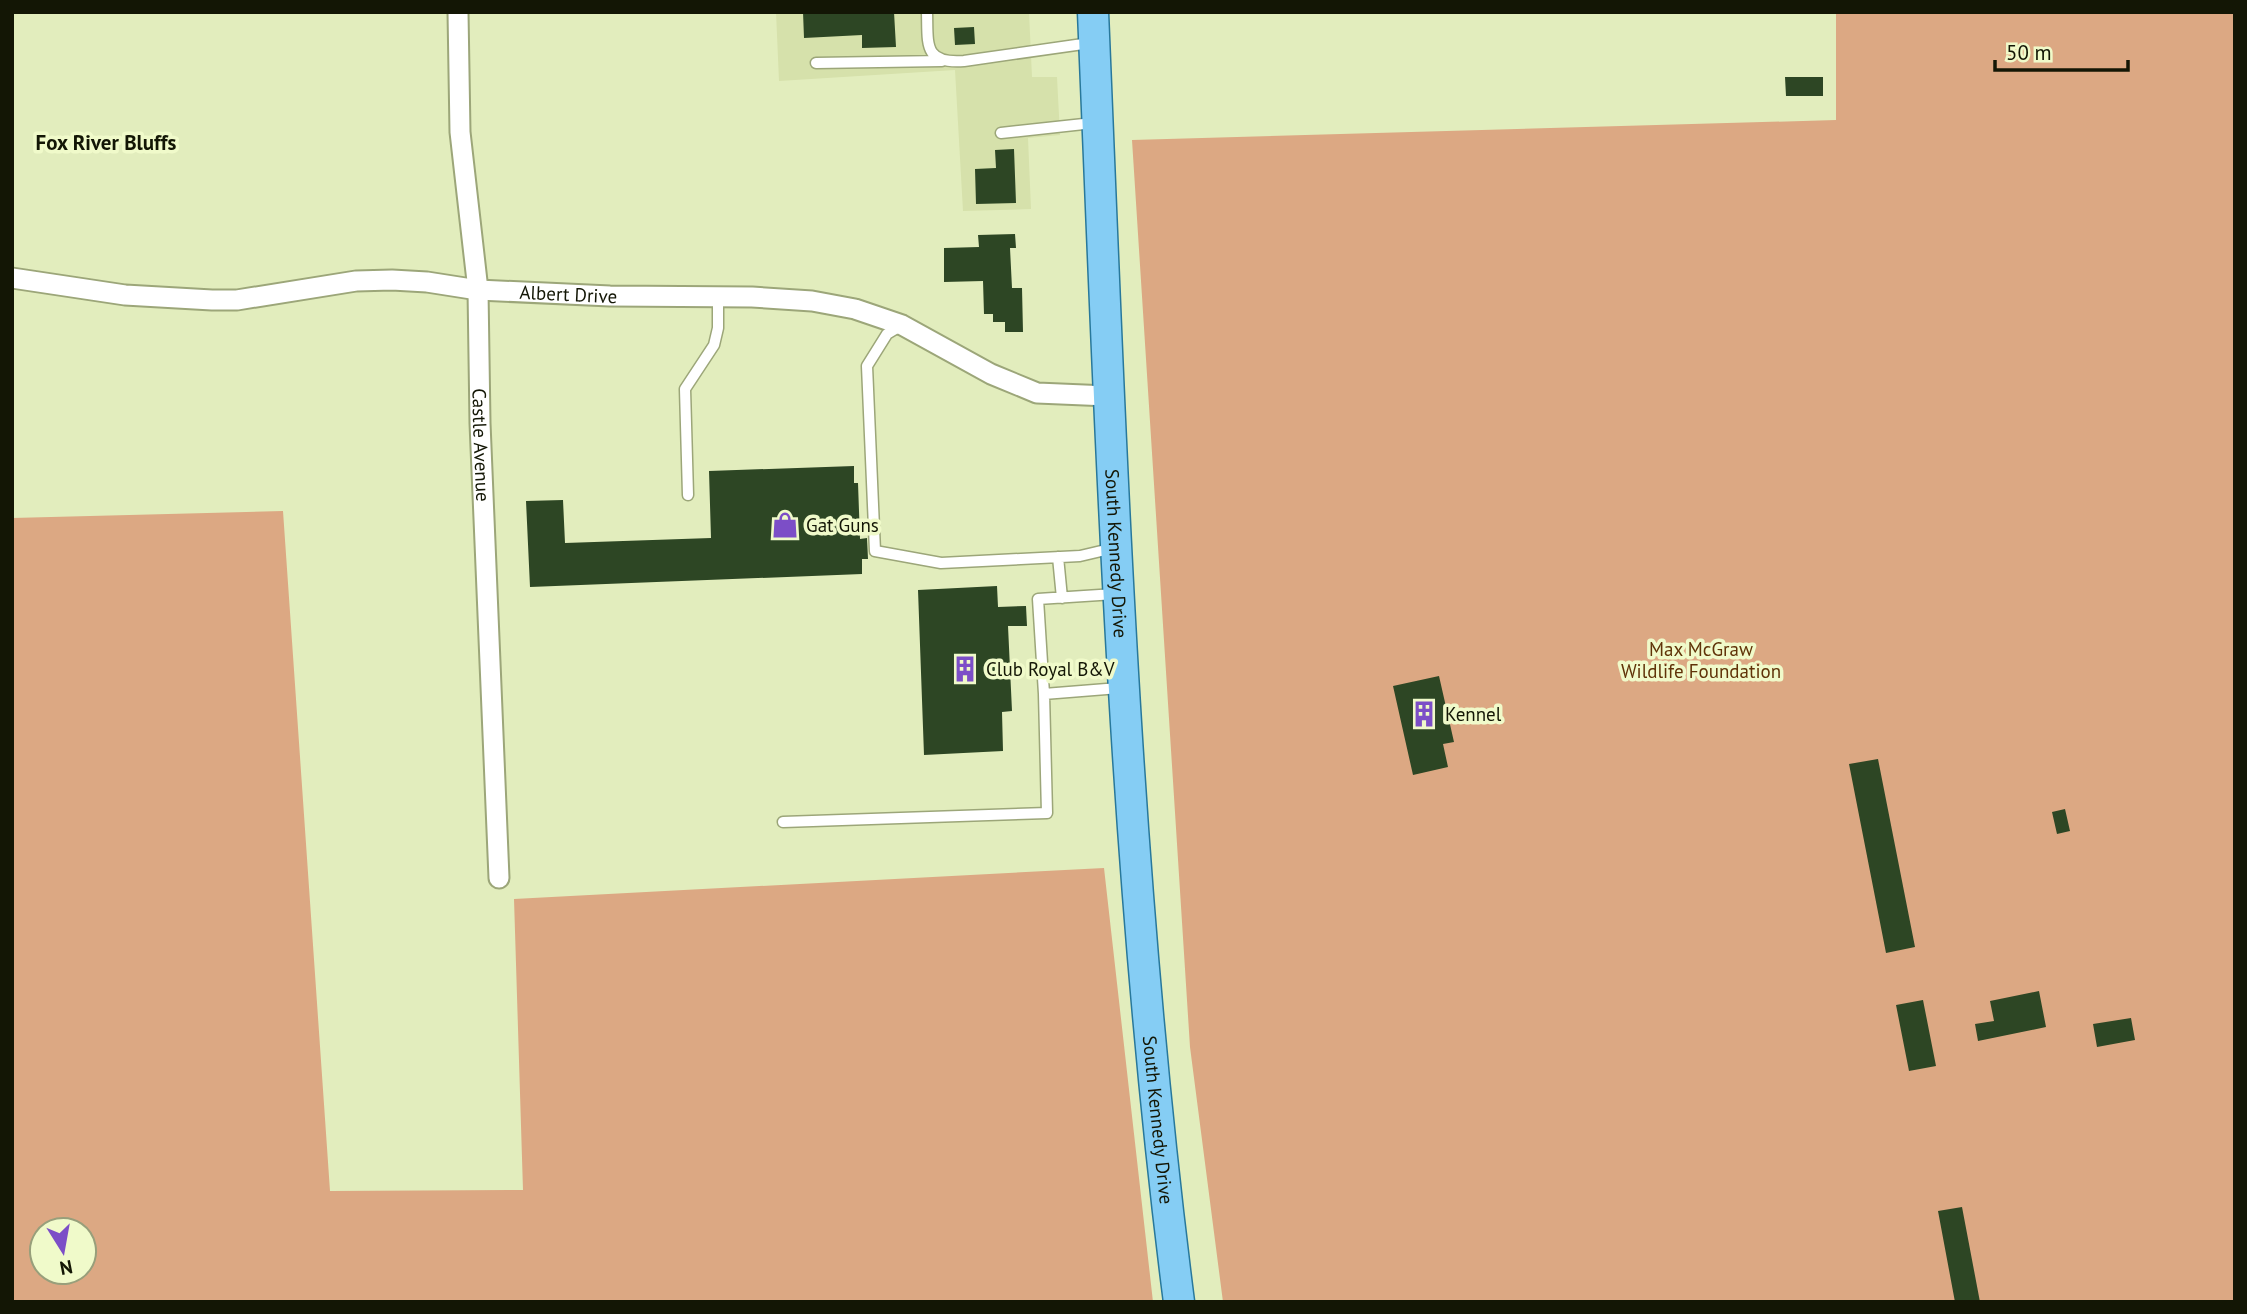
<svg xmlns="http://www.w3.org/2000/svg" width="2247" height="1314" viewBox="0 0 2247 1314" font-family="'PT Sans',sans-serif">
  <rect width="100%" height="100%" fill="#e2edbd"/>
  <!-- built -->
  <path fill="#d6e1ab" d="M776 12H1029L1032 77H1057L1060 135 1028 138 1031 209 963 211 955 70 779 81Z"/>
  <!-- green -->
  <path fill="#dca883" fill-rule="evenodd" d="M1836 12H2235V1302H1223L1190 1047 1132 140 1836 120Z
    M283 511 330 1191 523 1190 514 899 1104 868 1153 1302H12V518ZM42 1230H84V1272H42Z"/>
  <!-- building -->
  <path fill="#2d4624" d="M803 12H894L896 47 862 48V35L804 38Z
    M974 27 975 44 955 45 954 28Z
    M1785 77H1823V96H1786Z
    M1014 149 1016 203 976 204 975 169 996 168 995 150Z
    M1015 234 1016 248H1010L1012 288H1022L1023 332H1005V322H993V314H984L983 281 944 282V248L979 247 978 235Z
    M854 466V483H858L860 539 867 538 868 559H862V574L530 587 526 501 563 500 565 543 711 538 709 471Z
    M997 586 998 607 1026 606 1027 626H1008L1012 711 1002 712 1003 751 924 755 918 590Z
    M1439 676 1454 742 1443 744 1448 767 1413 775 1393 686Z
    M1878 759 1915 947 1886 953 1849 764Z
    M2065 809 2070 831 2057 834 2052 812Z
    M2039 991 2046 1027 1978 1041 1975 1024 1994 1021 1990 1001Z
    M1923 1000 1936 1066 1909 1071 1896 1005Z
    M2131 1018 2135 1040 2097 1047 2093 1024Z
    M1962 1207 1980 1302H1955L1938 1211Z"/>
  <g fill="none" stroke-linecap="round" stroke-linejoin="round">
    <!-- lane casing -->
    <g stroke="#9ca679" stroke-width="13">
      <path id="lane" d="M927 12C928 44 923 64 964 61L1090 43
        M816 63 942 61
        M1001 133 1093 123
        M902 325 887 334 867 366 875 551 941 563 1080 556 1114 548
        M688 495 685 389 714 345 718 328V297
        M1058 557 1062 598
        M1115 594 1038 599 1044 694 1119 688
        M783 822 1047 813 1044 694"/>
    </g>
    <!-- street casing -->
    <g stroke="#9ca679" stroke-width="23">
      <g id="street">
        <path id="s1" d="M458 12 460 132 478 290 480 423 499 878"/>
        <path id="s2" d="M12 278 125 295 212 300H237L356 281 392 280 427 282 478 290 610 296 752 297 812 301 855 309 902 325 991 374 1037 393 1108 396"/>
      </g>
    </g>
    <!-- primary casing -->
    <g stroke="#28789b" stroke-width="33">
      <g id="primary">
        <path id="s3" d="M1093 12C1111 443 1124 874 1179 1302"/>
      </g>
    </g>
    <!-- lane -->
    <use href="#lane" stroke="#fff" stroke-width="10"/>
    <!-- street -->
    <use href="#street" stroke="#fff" stroke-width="19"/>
    <!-- primary -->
    <use href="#primary" stroke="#85cdf4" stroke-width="30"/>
  </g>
  <!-- icons -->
  <defs>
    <g id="shop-bare" transform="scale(2.1)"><path d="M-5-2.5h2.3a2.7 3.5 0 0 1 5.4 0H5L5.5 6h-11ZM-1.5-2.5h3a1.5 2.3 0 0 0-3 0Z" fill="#7c4ec7" stroke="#f0faca" stroke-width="2.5" paint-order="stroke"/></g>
    <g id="building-bare" transform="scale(2.1)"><path d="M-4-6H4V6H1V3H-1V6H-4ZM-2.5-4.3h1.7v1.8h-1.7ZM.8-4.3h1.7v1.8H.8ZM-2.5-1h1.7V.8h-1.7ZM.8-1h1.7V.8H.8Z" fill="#7c4ec7" stroke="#f0faca" stroke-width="2.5" paint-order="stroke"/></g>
  </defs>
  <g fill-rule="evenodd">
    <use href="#shop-bare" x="785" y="525"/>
    <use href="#building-bare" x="965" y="669"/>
    <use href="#building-bare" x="1424" y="714"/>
  </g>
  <g text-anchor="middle" stroke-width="7" stroke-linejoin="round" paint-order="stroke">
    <!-- street labels -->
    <g font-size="19" fill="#131605" stroke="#f0faca">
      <text dy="7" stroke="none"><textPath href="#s2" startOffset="560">Albert Drive</textPath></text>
      <text dy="7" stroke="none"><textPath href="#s1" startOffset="434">Castle Avenue</textPath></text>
      <text dy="7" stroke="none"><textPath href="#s3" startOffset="542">South Kennedy Drive</textPath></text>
      <text dy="7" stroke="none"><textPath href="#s3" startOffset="1110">South Kennedy Drive</textPath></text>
    </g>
    <!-- poi labels -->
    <g font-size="19" fill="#131605" stroke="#f0faca" text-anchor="start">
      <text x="806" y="532">Gat Guns</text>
      <text x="986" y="676">Club Royal B&amp;V</text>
      <text x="1445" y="721">Kennel</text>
    </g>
    <!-- park labels -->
    <g font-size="19" fill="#603308" stroke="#f0faca">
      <text x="1701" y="656">Max McGraw<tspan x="1701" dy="22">Wildlife Foundation</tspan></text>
    </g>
    <!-- neighbourhood labels -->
    <g font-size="21" font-weight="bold" fill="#131605" stroke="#f0faca">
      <text x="106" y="150">Fox River Bluffs</text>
    </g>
  </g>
  <!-- border -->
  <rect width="2247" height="1314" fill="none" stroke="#131605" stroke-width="28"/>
  <!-- north arrow -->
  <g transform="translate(63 1251) rotate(169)"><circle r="33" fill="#f0faca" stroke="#989f7b" stroke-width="2"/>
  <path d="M0-5L12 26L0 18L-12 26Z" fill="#7c4ec7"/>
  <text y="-10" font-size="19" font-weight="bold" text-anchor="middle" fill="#131605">N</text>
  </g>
  <!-- scale -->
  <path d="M1995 60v10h133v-10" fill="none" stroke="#131605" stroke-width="3.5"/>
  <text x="2006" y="60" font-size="21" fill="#131605" stroke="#f0faca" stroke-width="5" paint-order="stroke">50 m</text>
</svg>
